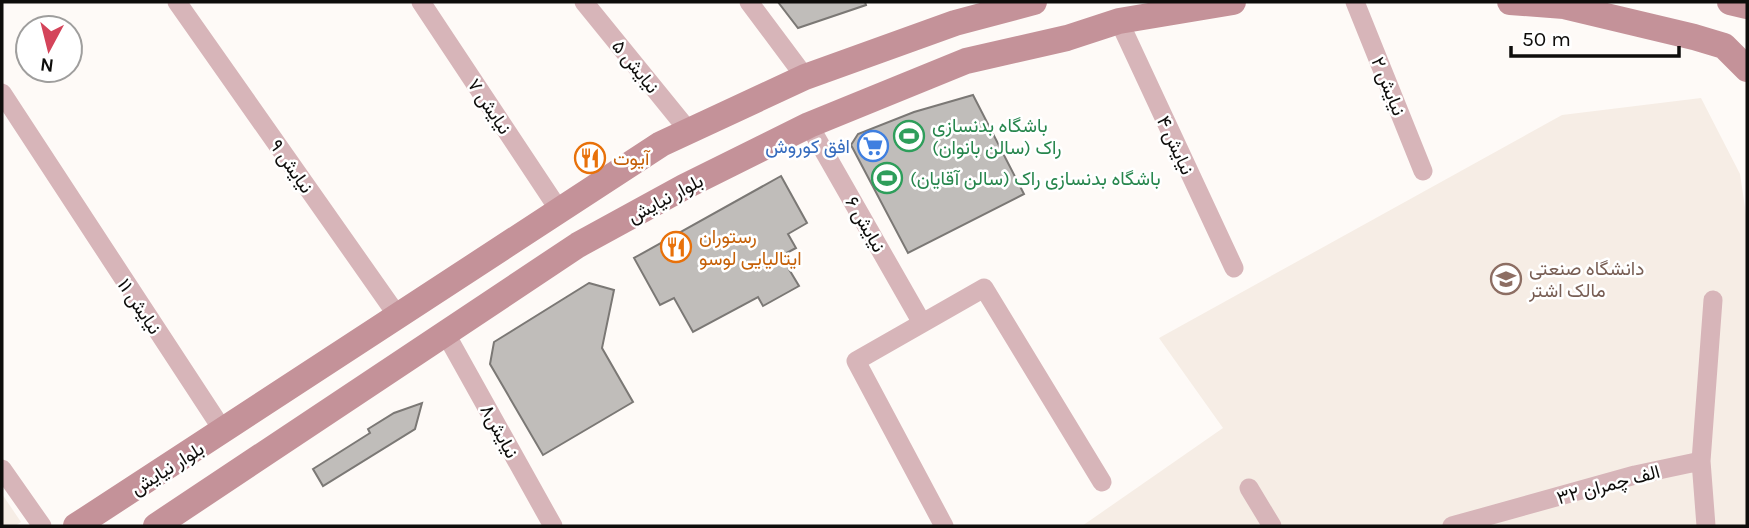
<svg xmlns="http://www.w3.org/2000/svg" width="1749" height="528" viewBox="0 0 1749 528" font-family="Karla,Vazirmatn,sans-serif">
  <rect width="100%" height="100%" fill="#fefaf7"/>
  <!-- built -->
  <path fill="#f6ede5" d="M1701 98 1740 174 1747 221V526H1082L1223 428 1159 338 1562 115Z
    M2 494 21 522 15 526H2Z"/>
  <!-- building -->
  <path fill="#c0bdba" stroke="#7b7875" stroke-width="2" d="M778 2H865L866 5 798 28Z
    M973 95 1024 194 908 253 851 145 858 134 914 112Z
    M781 176 807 223 788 234 796 248 781 256 799 286 763 306 758 297 693 332 674 298 660 305 634 258Z
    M589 283 614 290 602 348 633 402 543 455 490 364 494 342Z
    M422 403 415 429 323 486 313 469 370 433 368 429 394 413Z"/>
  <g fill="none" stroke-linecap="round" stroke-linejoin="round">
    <!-- street -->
    <path stroke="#d7b5b9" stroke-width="19" d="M177 2 397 315
      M421 2 559 210
      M584 2 688 130
      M749 2 805 77
      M1355 2 1423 171
      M1119 21 1234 268
      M2 93 224 432
      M809 125 922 323
      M447 336 553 526
      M1701 461 1713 300
      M2 469 42 526
      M1249 488 1272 526
      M944 526 856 361 984 288 1102 482
      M1452 526 1635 475 1701 461 1706 526"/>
    <!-- secondary -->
    <path stroke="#c49299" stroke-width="26" d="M1510 2 1564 6 1694 37 1724 46 1747 69
      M1730 2 1747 6
      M76 526 661 144 805 77 955 23 1034 2
      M156 526 578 245 684 187 809 125 966 61 1067 38 1119 21 1233 2"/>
  </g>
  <!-- icons -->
  <defs>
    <g id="stadium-ring" transform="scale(1.575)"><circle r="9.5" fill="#fff" stroke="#2e9e5b" stroke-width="1.5"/><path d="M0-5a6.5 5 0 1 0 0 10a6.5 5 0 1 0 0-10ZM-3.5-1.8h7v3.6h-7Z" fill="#2e9e5b"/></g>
    <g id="supermarket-ring" transform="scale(1.575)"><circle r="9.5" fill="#fff" stroke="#3f7fe0" stroke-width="1.5"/><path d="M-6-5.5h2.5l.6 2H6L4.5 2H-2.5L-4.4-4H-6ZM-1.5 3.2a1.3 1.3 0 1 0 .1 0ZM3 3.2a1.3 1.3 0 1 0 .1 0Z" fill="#3f7fe0"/></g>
    <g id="restaurant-ring" transform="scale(1.575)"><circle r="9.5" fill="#fff" stroke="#e8710a" stroke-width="1.5"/><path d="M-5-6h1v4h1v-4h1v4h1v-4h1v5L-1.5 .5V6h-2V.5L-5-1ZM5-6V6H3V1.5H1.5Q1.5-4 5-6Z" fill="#e8710a"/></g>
    <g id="university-ring" transform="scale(1.575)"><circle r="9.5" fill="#fff" stroke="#8d6e63" stroke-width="1.5"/><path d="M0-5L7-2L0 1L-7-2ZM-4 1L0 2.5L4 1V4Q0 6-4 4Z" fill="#8d6e63"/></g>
  </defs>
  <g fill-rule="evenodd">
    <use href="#stadium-ring" x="909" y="136"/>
    <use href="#supermarket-ring" x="873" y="146"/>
    <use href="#restaurant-ring" x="590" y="158"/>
    <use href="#stadium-ring" x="887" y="178"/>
    <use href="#restaurant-ring" x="676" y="247"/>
    <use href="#university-ring" x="1506" y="279"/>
  </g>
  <g text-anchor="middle" stroke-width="5" stroke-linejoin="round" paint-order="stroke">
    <!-- street labels -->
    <g font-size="19" fill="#0e0d0b" stroke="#fff">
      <text transform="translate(636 66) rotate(51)" y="7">نیایش ۵</text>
      <text transform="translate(1389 86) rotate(68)" y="7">نیایش ۲</text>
      <text transform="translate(490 106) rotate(56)" y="7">نیایش ۷</text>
      <text transform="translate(1176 145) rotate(65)" y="7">نیایش ۴</text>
      <text transform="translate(292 166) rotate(55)" y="7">نیایش ۹</text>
      <text transform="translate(665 198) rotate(-28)" y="7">بلوار نیایش</text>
      <text transform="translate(866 224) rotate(60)" y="7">نیایش ۶</text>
      <text transform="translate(140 306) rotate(56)" y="7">نیایش ۱۱</text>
      <text transform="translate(500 431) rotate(61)" y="7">نیایش۸</text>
      <text transform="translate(167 468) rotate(-32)" y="7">بلوار نیایش</text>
      <text transform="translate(1608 484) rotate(-15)" y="7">۳۲ الف چمران</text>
    </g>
    <!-- leisure labels -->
    <g font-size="19" fill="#27864d" stroke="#fff" text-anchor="start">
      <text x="932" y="132">باشگاه بدنسازی<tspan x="932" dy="22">راک (سالن بانوان)</tspan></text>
      <text x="910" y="185">باشگاه بدنسازی راک (سالن آقایان)</text>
    </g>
    <!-- shop labels -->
    <g font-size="19" fill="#366cbe" stroke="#fff" text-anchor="end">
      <text x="850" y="153">افق کوروش</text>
    </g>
    <!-- food labels -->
    <g font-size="19" fill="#c56008" stroke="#fff" text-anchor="start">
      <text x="613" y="165">آیوت</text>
      <text x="699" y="243">رستوران<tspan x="699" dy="22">ایتالیایی لوسو</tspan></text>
    </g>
    <!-- education labels -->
    <g font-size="19" fill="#785e54" stroke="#fff" text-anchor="start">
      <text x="1529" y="275">دانشگاه صنعتی<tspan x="1529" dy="22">مالک اشتر</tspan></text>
    </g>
  </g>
  <!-- border -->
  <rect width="1749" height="528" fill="none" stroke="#0e0d0b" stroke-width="7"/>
  <!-- north arrow -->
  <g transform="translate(49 49) rotate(187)"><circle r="33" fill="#ffffff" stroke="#9f9e9d" stroke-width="2"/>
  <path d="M0-5L12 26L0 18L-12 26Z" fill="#d4445a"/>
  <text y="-10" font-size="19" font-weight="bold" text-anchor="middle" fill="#0e0d0b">N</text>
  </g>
  <!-- scale -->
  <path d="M1511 46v10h168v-10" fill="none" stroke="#0e0d0b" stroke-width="3.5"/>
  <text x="1522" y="46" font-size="21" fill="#0e0d0b" stroke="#ffffff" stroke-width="5" paint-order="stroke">50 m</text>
</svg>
